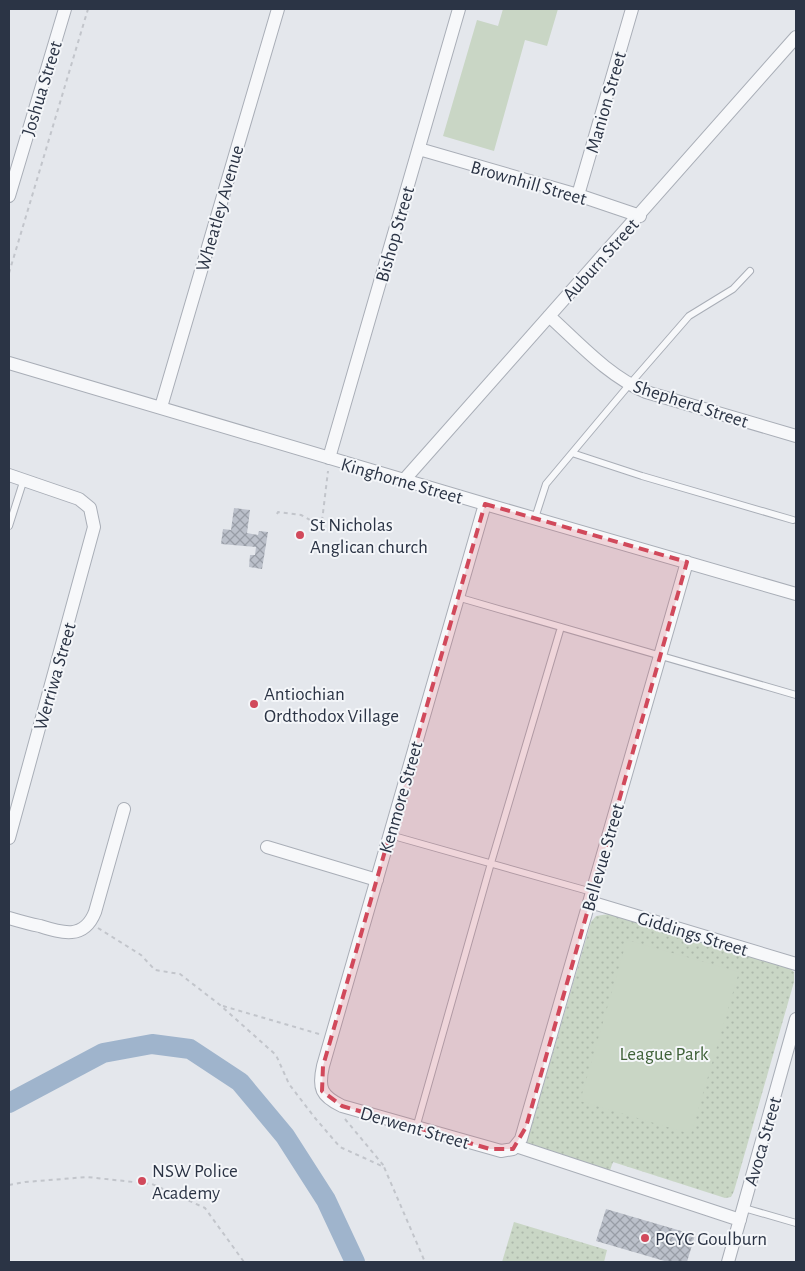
<svg xmlns="http://www.w3.org/2000/svg" width="805" height="1271" viewBox="0 0 805 1271" font-family="'Alegreya Sans',sans-serif">
  <defs>
    <pattern id="park-dots" width="8" height="8" patternUnits="userSpaceOnUse" patternTransform="scale(1.25)"><rect width="8" height="8" fill="#c9d6c5"/><path d="M2 2h.1M6 6h.1" fill="none" stroke="#adb8ab" stroke-width="1.8" stroke-linecap="round"/></pattern>
    <pattern id="building-cross-hatch" width="8" height="8" patternUnits="userSpaceOnUse" patternTransform="scale(1.25)"><rect width="8" height="8" fill="#bbc0ca"/><path d="M0 0l8 8M0 8l8-8" fill="none" stroke="#989da6"/></pattern>
  </defs>
  <rect width="100%" height="100%" fill="#e4e7ec"/>
  <!-- park -->
  <path fill="url(#park-dots)" d="M609 914 786 965 794 972V982L734 1191 731 1197 725 1198 613 1162 609 1173 526 1145 591 922 596 916Z
    M514 1222 607 1250 604 1262H502Z"/>
  <!-- garden -->
  <path fill="#c9d6c5" d="M503 9H558L547 46 525 40 494 151 443 136 477 20 498 26Z
    M627 940 739 972 691 1134 580 1101Z"/>
  <g fill="none" stroke-linecap="round" stroke-linejoin="round">
    <!-- river -->
    <path stroke="#9fb4cc" stroke-width="20" d="M9 1103 103 1053 152 1044 190 1049 240 1082 285 1136 326 1200 355 1262"/>
  </g>
  <!-- building -->
  <path fill="url(#building-cross-hatch)" d="M234 508 250 510 247 533 258 535 259 531 268 532 262 569 249 567 250 555H255L256 547 221 544 223 529 231 530Z
    M606 1209 695 1235 687 1262H668L596 1241Z"/>
  <g fill="none" stroke-linecap="round" stroke-linejoin="round">
    <!-- service casing -->
    <g stroke="#a9aeb7" stroke-width="8">
      <path id="service" d="M572 453 642 476 793 520
        M535 518 546 484 629 385 689 316 733 289 750 271
        M9 526 24 479
        M457 597 796 695
        M390 835 592 892
        M416 1128 491 863 561 627
        M744 1208 796 1223"/>
    </g>
    <!-- minor casing -->
    <g stroke="#a9aeb7" stroke-width="14">
      <path id="minor" d="M419 149 578 195 640 216
        M578 195 632 9
        M9 196 65 9
        M549 316C579 343 608 376 646 392L796 436
        M9 363 485 504 796 594
        M161 407 278 9
        M329 458 459 9
        M9 475 79 499 90 508 94 527 9 838
        M404 480 796 37
        M485 504 323 1066C318 1088 321 1096 342 1106L501 1151 513 1149 521 1139 687 562
        M267 847 377 880
        M590 902 796 964
        M9 918C19 921 30 924 40 926 62 933 84 940 95 912L124 809
        M516 1146 740 1220
        M728 1262 796 1019"/>
    </g>
    <!-- path -->
    <path stroke="#c2c5cb" stroke-width="2" stroke-dasharray="4 4" stroke-linecap="butt" d="M9 273 88 9
      M277 514 278 512 301 515 312 521H322L328 471
      M323 525V524
      M98 928 141 955 155 970 180 974 220 1005 276 1055 289 1084 315 1118 340 1147 384 1167 425 1262
      M223 1006 319 1034
      M345 1119 384 1166
      M9 1185 25 1182 87 1177 152 1184 205 1208 244 1262"/>
    <!-- service -->
    <use href="#service" stroke="#f7f8fa" stroke-width="6"/>
    <!-- minor -->
    <use href="#minor" stroke="#f7f8fa" stroke-width="12"/>
  </g>
  <!-- marked area -->
  <path fill="#d1495b" fill-opacity="0.2" stroke="#d1495b" stroke-width="4" stroke-dasharray="10 6" stroke-linejoin="round" d="M485 504 687 562 526 1127 513 1149H490L342 1106 322 1091 323 1066Z"/>
  <!-- markers -->
  <g fill="#d1495b" stroke="#f4f6f9" stroke-width="2">
    <circle cx="300" cy="535" r="5"/>
    <circle cx="254" cy="704" r="5"/>
    <circle cx="142" cy="1181" r="5"/>
    <circle cx="645" cy="1238" r="5"/>
  </g>
  <g text-anchor="middle" stroke-width="4" stroke-linejoin="round" paint-order="stroke">
    <!-- street labels -->
    <g font-size="19" fill="#2b3445" stroke="#f4f6f9">
      <text transform="translate(41 88) rotate(-73)" y="7">Joshua Street</text>
      <text transform="translate(605 102) rotate(-74)" y="7">Manion Street</text>
      <text transform="translate(529 182) rotate(16)" y="7">Brownhill Street</text>
      <text transform="translate(219 208) rotate(-74)" y="7">Wheatley Avenue</text>
      <text transform="translate(394 234) rotate(-74)" y="7">Bishop Street</text>
      <text transform="translate(600 259) rotate(-48)" y="7">Auburn Street</text>
      <text transform="translate(691 403) rotate(18)" y="7">Shepherd Street</text>
      <text transform="translate(402 480) rotate(16)" y="7">Kinghorne Street</text>
      <text transform="translate(54 676) rotate(-74)" y="7">Werriwa Street</text>
      <text transform="translate(400 797) rotate(-74)" y="7">Kenmore Street</text>
      <text transform="translate(602 857) rotate(-74)" y="7">Bellevue Street</text>
      <text transform="translate(693 933) rotate(17)" y="7">Giddings Street</text>
      <text transform="translate(415 1127) rotate(16)" y="7">Derwent Street</text>
      <text transform="translate(762 1141) rotate(-74)" y="7">Avoca Street</text>
    </g>
    <!-- poi labels -->
    <g font-size="19" fill="#2b3445" stroke="#f4f6f9" text-anchor="start">
      <text x="310" y="531">St Nicholas<tspan x="310" dy="22">Anglican church</tspan></text>
      <text x="264" y="700">Antiochian<tspan x="264" dy="22">Ordthodox Village</tspan></text>
      <text x="152" y="1177">NSW Police<tspan x="152" dy="22">Academy</tspan></text>
      <text x="655" y="1245">PCYC Goulburn</text>
    </g>
    <!-- park labels -->
    <g font-size="19" fill="#3f6138" stroke="#f4f6f9">
      <text x="664" y="1060">League Park</text>
    </g>
  </g>
  <!-- border -->
  <rect width="805" height="1271" fill="none" stroke="#2b3445" stroke-width="20"/>
</svg>
